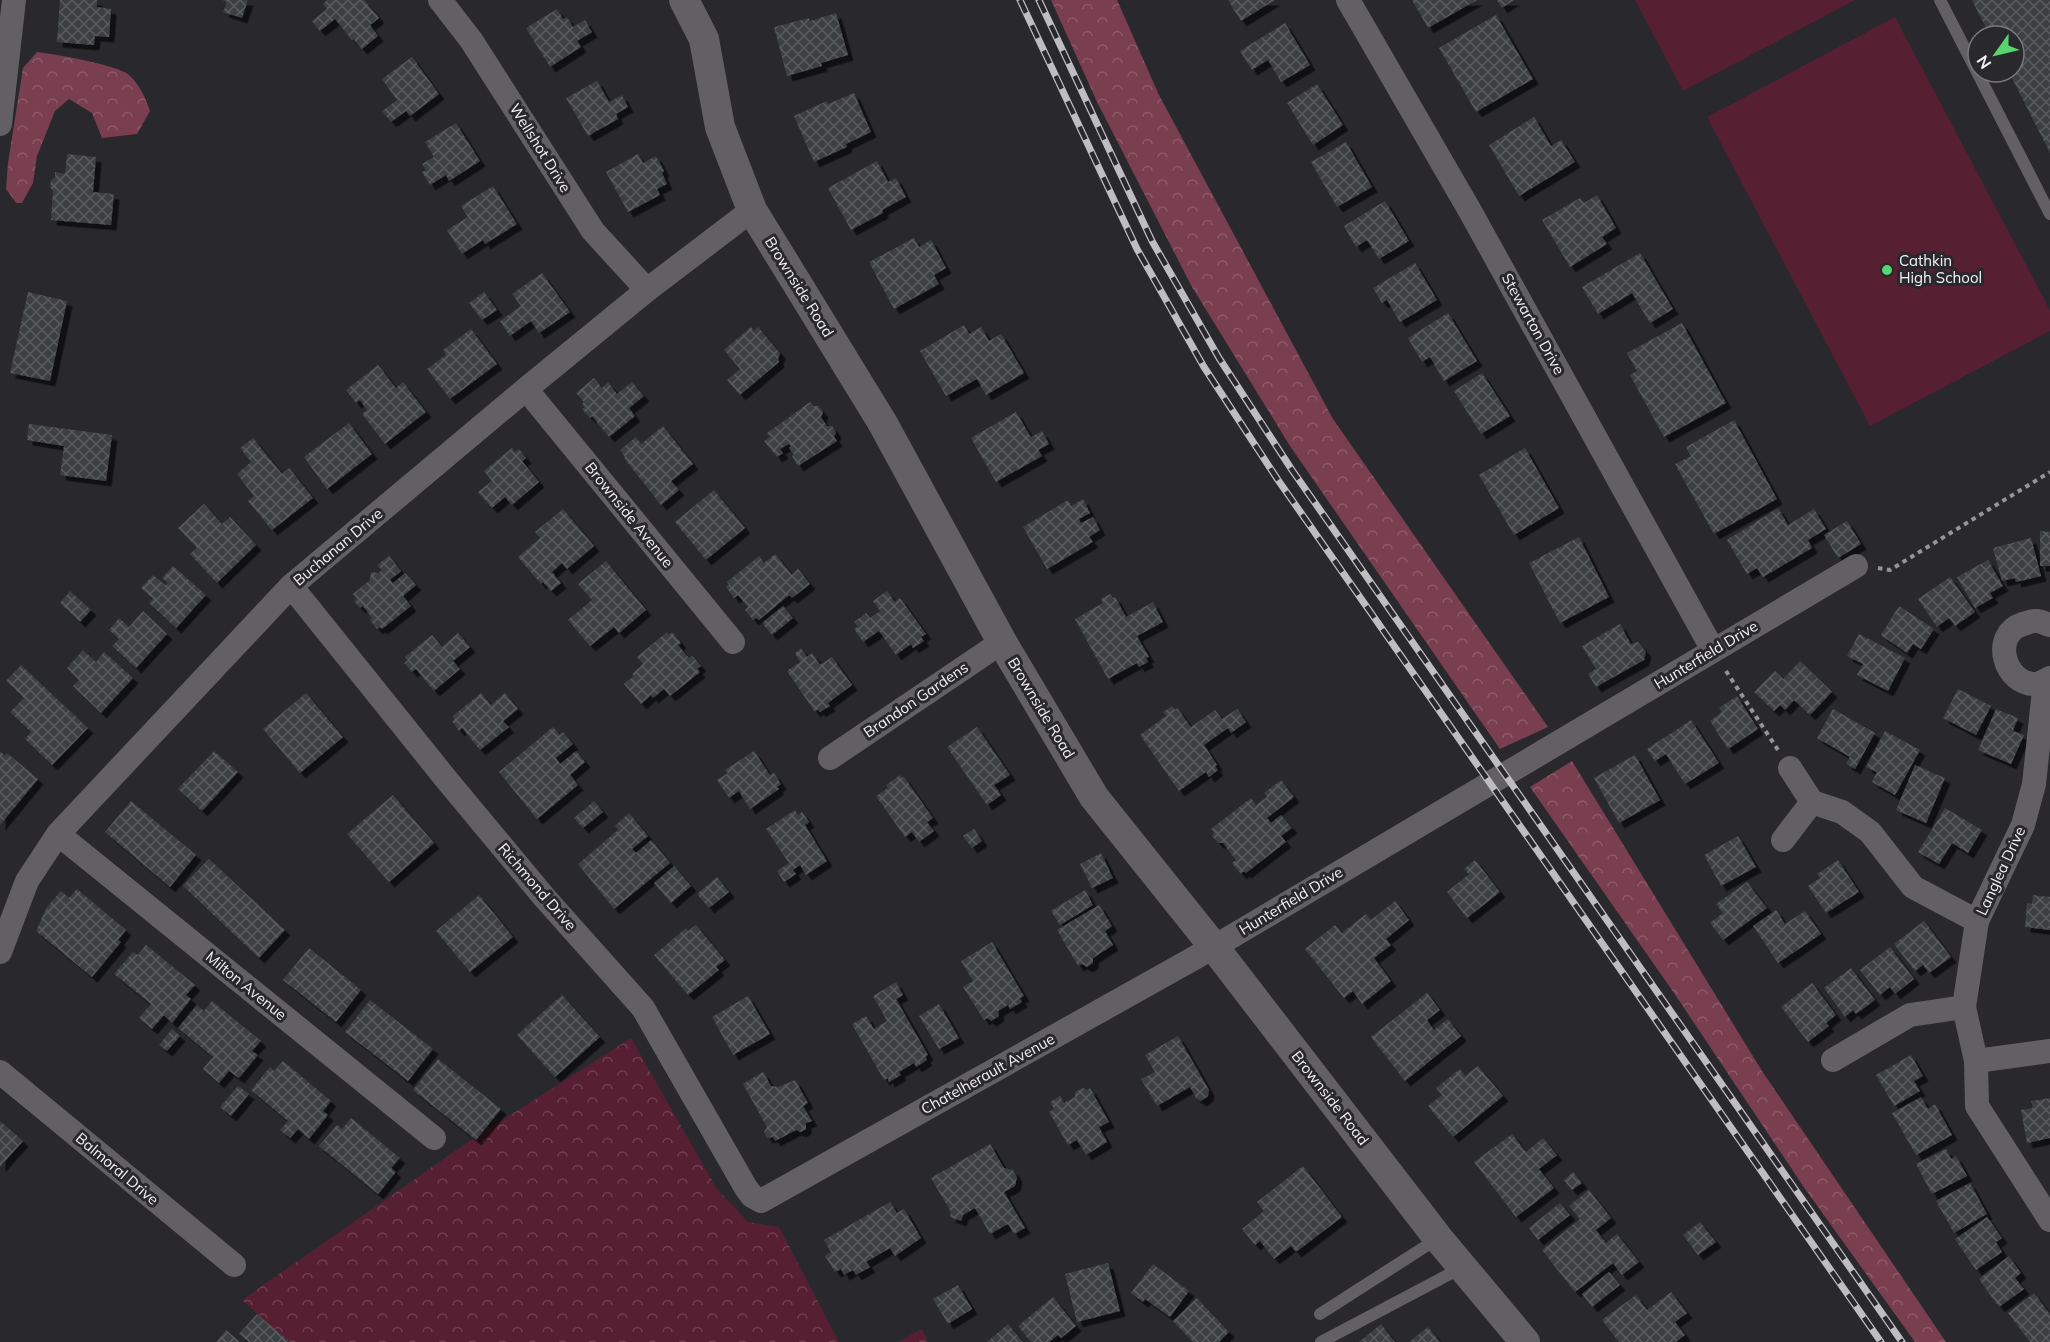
<svg xmlns="http://www.w3.org/2000/svg" width="2050" height="1342" viewBox="0 0 2050 1342" font-family="Mulish,sans-serif">
  <defs>
    <pattern id="forest-crowns" width="20" height="18" patternUnits="userSpaceOnUse" patternTransform="scale(1.5)"><rect width="20" height="18" fill="#793e50"/><path d="M2 6a3 3 0 1 1 6 0M12 15a3 3 0 1 1 6 0" fill="none" stroke="#8c5a6a"/></pattern>
    <pattern id="park-crowns" width="20" height="18" patternUnits="userSpaceOnUse" patternTransform="scale(1.5)"><rect width="20" height="18" fill="#561f32"/><path d="M2 6a3 3 0 1 1 6 0M12 15a3 3 0 1 1 6 0" fill="none" stroke="#6f4050"/></pattern>
    <pattern id="building-cross-hatch" width="8" height="8" patternUnits="userSpaceOnUse" patternTransform="scale(1.5)"><rect width="8" height="8" fill="#3e3f43"/><path d="M0 0l8 8M0 8l8-8" fill="none" stroke="#5a5b5f"/></pattern>
    <filter id="shadow"><feDropShadow dx="5.5" dy="5.5" stdDeviation="0" flood-color="#0009"/></filter>
  </defs>
  <rect width="100%" height="100%" fill="#29282c"/>
  <!-- forest -->
  <path fill="url(#forest-crowns)" d="M1051 0H1117L1159 95 1333 419 1548 727 1500 749 1290 446 1192 287 1098 104Z
    M37 52C55 54 118 65 129 75 140 85 145 97 150 111L137 134 102 138 92 113 69 99 55 111 37 156 33 183 22 203H16L6 189 8 163 23 68Z
    M1572 761 1762 1071 1946 1342H1915L1803 1186 1674 993 1530 787Z"/>
  <!-- park -->
  <path fill="url(#park-crowns)" d="M631 1038 717 1189 748 1222 779 1227 839 1342H289L242 1300 465 1144Z
    M922 1329 928 1342H898Z"/>
  <!-- pitch -->
  <path fill="#561f32" d="M1635 0H1855L1683 91Z
    M1895 17 2050 310V331L1870 426 1707 117Z"/>
  <!-- building -->
  <path fill="url(#building-cross-hatch)" filter="url(#shadow)" d="M60 0H97V7L111 9 109 37 95 36 94 45 57 42Z
    M222 0H248L242 18 223 12 227 2Z
    M327 0H364L379 18 370 25 378 36 362 49 353 39 352 40 335 19 320 31 312 21 327 9 323 4Z
    M1228 0H1275L1241 21Z
    M1412 0H1477L1428 28Z
    M1497 0H1514L1502 8Z
    M1972 0H2050V153L2009 72H2014V36H1990Z
    M557 9 563 19 567 17 573 27 585 20 592 32 577 41 581 47 550 67 526 28Z
    M836 13 848 55 821 63 822 66 787 76 774 27 809 18 810 21Z
    M1496 15 1533 79 1476 112 1439 48Z
    M1285 23 1310 65 1281 82 1268 60 1252 70 1240 51Z
    M412 57 439 94 410 116 406 111 391 122 382 111 397 100 382 79Z
    M597 81 609 102 622 95 628 107 616 114 618 119 588 136 566 98Z
    M1317 84 1343 125 1313 145 1287 103Z
    M854 93 871 132 846 144 847 147 814 162 794 116 827 101 828 104Z
    M1534 117 1551 146 1561 140 1575 162 1519 196 1489 145Z
    M456 123 480 161 449 181 446 175 430 185 422 172 426 170 422 164 434 157 425 142Z
    M1346 142 1372 187 1337 207 1311 162Z
    M67 154 96 157 93 192 114 194 111 225 51 220 53 191 50 187 51 180 55 177V172L65 174Z
    M638 154 643 163 656 156 664 171 662 173 667 184 657 189 660 195 628 212 606 172Z
    M877 161 888 182 896 178 906 197 882 210 883 213 851 230 828 188Z
    M493 186 517 224 485 244 483 240 462 254 447 230 468 217 461 206Z
    M1597 195 1616 228 1602 237 1607 244 1570 267 1542 220 1580 198 1584 203Z
    M1385 201 1409 241 1379 259 1367 240 1356 247 1344 226Z
    M914 238 919 247 931 240 946 268 934 275 939 284 894 309 869 262Z
    M1640 253 1673 309 1650 323 1632 293 1598 314 1582 287Z
    M1415 263 1437 300 1400 322 1387 300 1382 303 1373 288Z
    M542 273 570 312 539 333 531 321 510 336 500 321 521 306 512 294Z
    M28 292 67 301 50 381 10 373Z
    M484 292 497 310 482 320 469 303Z
    M1448 313 1477 361 1444 381 1430 357 1422 362 1408 338Z
    M1682 323 1726 403 1664 437 1630 375 1637 371 1627 353Z
    M964 325 969 334 981 327 989 341 1001 334 1024 373 986 395 977 379 946 396 920 351Z
    M751 327 754 331 758 327 780 353 778 359 779 362 740 395 727 380 740 369 724 350Z
    M471 329 497 364 450 399 427 369 446 355 443 350Z
    M378 365 396 388 403 382 426 412 385 444 362 414 367 410 360 400 356 403 346 390Z
    M1482 373 1510 416 1481 434 1454 391Z
    M594 378 602 388 608 382 617 394 632 382 644 396 629 408 635 416 609 437 592 416 590 418 582 409 585 407 582 404 584 402 576 393Z
    M810 402 813 406H818L823 412 821 417 827 426H832L836 433 834 437 837 441 798 466 792 456 794 455 789 448 791 446 789 444 780 449 783 453 777 457 764 441 770 437 767 433Z
    M1016 412 1031 437 1042 431 1049 444 1038 450 1042 456 996 482 971 438Z
    M1734 420 1777 499 1714 534 1675 464 1691 456 1686 447Z
    M349 423 372 454 327 489 304 457Z
    M29 424 112 435 106 481 60 475 64 446 27 440Z
    M663 426 693 464 671 481 679 490 661 505 624 458 625 457 620 450 636 437 641 444Z
    M253 438 282 474 289 468 313 498 272 530 248 501 254 496 237 474 251 462 240 448Z
    M512 448 515 452 519 449 526 458 522 461 539 482 512 505 505 497 492 508 478 492 492 481 484 471Z
    M1525 448 1559 508 1514 535 1479 475Z
    M714 490 745 528 706 560 675 522Z
    M1083 499 1090 513 1079 519 1081 523 1093 517 1100 530 1089 537 1093 542 1047 569 1023 527 1068 500 1071 506Z
    M204 504 222 524 230 517 256 545 217 583 190 554 197 548 178 528Z
    M1778 508 1788 525 1814 509 1826 529 1808 540 1812 548 1763 577 1757 568 1747 574 1727 540Z
    M563 509 594 546 567 569 562 563 552 572 561 583 551 591 543 582 541 584 518 557 540 538 535 532Z
    M1847 521 1861 544 1838 558 1824 535Z
    M2040 531 2050 532V566H2040Z
    M1579 537 1609 597 1560 623 1529 563Z
    M2031 538 2041 576 2016 582 2015 578 2002 581 1993 548Z
    M775 554 792 575 798 569 810 584 792 598 789 595 759 620 756 618 753 620 745 610 748 607 738 595 734 598 726 587 729 585 727 582 759 556 764 563Z
    M389 556 401 571 390 580 393 583 405 573 416 585 403 596 411 606 382 629 380 627 377 629 370 620 372 618 363 606 360 608 354 601 357 599 353 594 370 580 371 572 379 573 382 570 377 565Z
    M1988 560 2003 586 1990 593 1993 598 1975 608 1957 577Z
    M606 561 646 610 619 633 614 627 590 646 568 620 592 600 578 584Z
    M173 566 206 595 176 628 149 603 153 599 141 588 153 575 165 585 168 583 162 578Z
    M1950 577 1975 612 1955 626 1949 618 1937 627 1918 599Z
    M70 591 91 610 80 622 60 603Z
    M887 591 895 602 900 598 926 634 921 637 924 641 913 648 911 644 896 655 879 631 863 642 854 629 858 627 854 622 866 613 870 618 880 611 873 601Z
    M1110 594 1113 598 1115 597 1126 617 1153 602 1163 622 1137 636 1149 657 1146 658 1148 662 1139 667 1137 663 1108 679 1075 619 1103 603 1101 599Z
    M783 606 793 618 772 635 762 623Z
    M1899 606 1934 629 1921 649 1913 644 1907 653 1881 635Z
    M143 611 167 634 136 668 112 646 119 639 109 630 119 618 129 627Z
    M1620 624 1631 644 1638 642 1646 652 1644 660 1596 687 1588 674 1596 669 1582 646Z
    M667 632 669 635 672 632 681 643 678 645 689 658 692 656 701 666 697 669 700 672 670 696 664 689 653 698 651 695 641 704 624 684 634 676 632 674 643 664 637 657Z
    M458 633 470 647 453 661 460 669 434 691 416 669 412 672 404 663 408 660 405 657 432 635 442 647Z
    M1859 634 1905 658 1888 691 1857 675 1863 664 1847 656Z
    M801 648 807 657 812 653 820 665 832 657 852 685 828 703 830 706 820 712 818 709 815 712 787 671 800 662 795 653Z
    M83 650 96 662 104 652 133 678 101 713 73 686 79 680 67 668Z
    M1800 661 1832 692 1810 715 1794 700 1785 710 1780 705 1774 711 1754 692 1775 671 1783 679Z
    M21 665 88 728 52 765 25 739 31 732 10 712 24 698 6 681Z
    M1958 689 1991 706 1976 735 1943 718Z
    M306 693 343 737 300 773 263 729Z
    M481 693 491 705 505 693 518 709 503 721 509 727 480 750 462 728 459 731 452 721 455 719 453 716Z
    M1737 696 1758 729 1728 749 1710 721 1722 712 1719 708Z
    M1172 706 1175 710 1177 708 1191 727 1215 710 1222 719 1237 709 1246 722 1231 733 1228 728 1204 745 1217 765 1215 766 1218 770 1209 777 1206 772 1179 791 1140 735 1166 716 1163 712Z
    M1833 709 1875 733 1855 769 1846 764 1850 757 1817 738Z
    M1996 709 2018 718 2013 731 2024 735 2011 764 1978 750Z
    M1691 720 1719 763 1685 784 1666 754 1655 761 1647 749Z
    M553 727 560 735 563 732 573 744 556 758 560 764 576 751 585 762 570 775 578 785 537 819 499 772Z
    M977 727 1010 775 994 785 1001 795 987 805 947 747Z
    M1885 731 1920 750 1895 795 1872 782 1877 772 1866 767Z
    M0 751 5 756 7 753 38 779 0 825Z
    M214 751 238 772 202 811 178 789Z
    M754 751 770 775 774 773 781 784 777 787 779 789 750 809 739 791 729 798 717 780 728 773 725 770Z
    M1635 755 1660 800 1619 823 1594 778Z
    M1915 765 1945 778 1926 823 1896 810Z
    M900 775 902 778 904 777 933 818 927 822 934 831 919 842 912 832 905 837 876 796 888 788 886 785Z
    M1281 780 1294 797 1267 818 1271 823 1281 815 1292 828 1281 836 1286 842 1246 873 1244 871 1241 874 1232 863 1236 860 1229 851 1223 843H1218L1212 836 1214 832 1211 829 1251 798 1256 805 1267 797 1264 793Z
    M393 795 434 843 389 882 347 834Z
    M131 801 196 855 170 887 105 832Z
    M594 801 603 812 583 828 574 818Z
    M1945 808 1982 830 1968 853 1952 843 1939 864 1918 852Z
    M795 810 798 815 802 812 809 822 805 825 827 861 806 875 800 865 793 870 796 874 784 882 777 871 789 863 766 829Z
    M629 813 648 836 632 849 636 853 651 840 670 863 614 909 578 864 618 830 615 826Z
    M974 829 982 841 972 848 963 836Z
    M1738 836 1756 867 1721 886 1704 855Z
    M1101 853 1113 878 1092 888 1080 864Z
    M209 859 285 930 259 958 183 886Z
    M1475 860 1500 892 1467 918 1447 892 1469 874 1464 869Z
    M1838 860 1859 892 1826 913 1808 886 1820 878 1817 874Z
    M674 866 691 886 671 903 654 883Z
    M717 877 729 892 709 908 697 894Z
    M1747 882 1767 908 1723 940 1710 923 1723 913 1716 904Z
    M77 889 126 930 118 940 121 942 92 977 36 931 47 907 61 891 69 898Z
    M1085 890 1093 905 1060 925 1051 911Z
    M479 895 513 937 470 972 436 931Z
    M2033 895 2050 897V930L2025 927 2027 903 2032 904Z
    M1395 901 1409 920 1386 939 1391 945 1374 958 1391 981 1362 1004 1353 991 1344 998 1305 949 1335 925 1342 933 1366 914 1371 920Z
    M1099 905 1112 926 1105 931 1113 945 1093 958V963L1087 967 1082 964 1078 966 1057 930Z
    M1776 910 1785 924 1805 911 1821 934 1778 963 1753 926Z
    M1924 921 1951 957 1929 973 1923 965 1915 971 1894 944Z
    M696 925 725 960 716 967 719 970 688 995 654 955 686 928 688 931Z
    M992 942 1024 996 1020 998 1022 1002 1010 1009 1008 1005 998 1011 999 1016 991 1021 987 1018 984 1020 963 987 973 981 961 961Z
    M146 945 195 985 186 995 191 999 172 1023 164 1015 152 1029 139 1018 151 1004 114 974 133 952 138 955Z
    M1890 947 1914 979 1895 994 1890 987 1880 995 1860 970Z
    M309 948 361 990 336 1022 283 980Z
    M1851 968 1875 1000 1856 1014 1853 1010 1845 1017 1824 988Z
    M896 982 903 995 896 999 928 1055 925 1057 927 1060 916 1067 914 1063 899 1072 901 1075 889 1082 888 1078 884 1080 852 1024 866 1016 874 1029 887 1021 873 996Z
    M1812 983 1836 1015 1826 1023 1829 1026 1808 1042 1781 1007Z
    M1427 993 1440 1010 1427 1020 1434 1030 1448 1019 1461 1036 1405 1081 1371 1037Z
    M562 995 600 1037 555 1077 517 1035Z
    M748 996 770 1034 733 1055 712 1017Z
    M370 1000 433 1049 408 1081 345 1032Z
    M212 1001 261 1041 252 1051 258 1055 239 1078 229 1071 219 1083 203 1069 213 1057 178 1028 197 1005 204 1011Z
    M939 1004 959 1038 939 1049 919 1016Z
    M172 1029 180 1036 167 1051 159 1045Z
    M1178 1036 1209 1090 1208 1096 1201 1101 1196 1098 1190 1087 1157 1106 1141 1079 1155 1072 1145 1055Z
    M1911 1055 1923 1076 1914 1081 1920 1091 1894 1106 1876 1075Z
    M438 1059 501 1109 476 1140 413 1090Z
    M283 1061 331 1101 323 1111 328 1115 309 1139 298 1129 290 1138 280 1130 288 1121 251 1090 270 1067 274 1071Z
    M1478 1066 1503 1096 1453 1137 1428 1106 1442 1095 1436 1088 1460 1069 1465 1076Z
    M763 1072 771 1086 778 1087 795 1080 808 1103 803 1106 812 1121 806 1123V1129L801 1132 796 1130 775 1141 773 1137 767 1138 764 1132 767 1127 743 1084Z
    M238 1086 249 1094 231 1116 220 1107Z
    M1083 1088 1087 1090 1090 1088 1109 1122 1099 1127 1107 1142 1086 1155 1077 1140 1068 1145 1049 1112 1054 1109 1050 1102 1060 1096 1064 1103 1075 1097V1092Z
    M1921 1097 1928 1109 1935 1104 1952 1135 1916 1155 1892 1113Z
    M2050 1098V1138L2027 1143 2021 1110 2033 1108 2031 1101Z
    M351 1118 400 1158 391 1168 396 1172 378 1194 319 1146 337 1125 342 1129Z
    M0 1121 23 1141 0 1167Z
    M1512 1134 1526 1152 1543 1138 1557 1155 1539 1169 1554 1188 1516 1217 1474 1162Z
    M990 1144 1004 1168 1013 1170 1017 1177 1015 1186 1004 1192 1025 1228 1014 1234 1008 1224 990 1234 975 1208 963 1215 961 1221 950 1217 951 1212 931 1178Z
    M1946 1149 1951 1159 1956 1156 1967 1176 1932 1194 1916 1164Z
    M1303 1166 1342 1217 1296 1252 1291 1246 1274 1259 1260 1241 1255 1245 1242 1229 1264 1211 1257 1202Z
    M1573 1172 1582 1183 1572 1190 1564 1180Z
    M1970 1183 1987 1214 1954 1233 1936 1201Z
    M1589 1190 1611 1218 1596 1230 1606 1243 1617 1234 1639 1262 1622 1275 1613 1263 1575 1292 1542 1250 1580 1219 1569 1206Z
    M890 1202 897 1213 904 1209 921 1238 895 1256 890 1248 866 1262 870 1267 856 1275 853 1270 844 1275 841 1269 835 1272 825 1256 831 1252 824 1240Z
    M1560 1203 1570 1215 1538 1240 1529 1228Z
    M1987 1217 2002 1238 1996 1242 2002 1252 1976 1270 1955 1239Z
    M1700 1222 1716 1242 1698 1255 1683 1235Z
    M2009 1256 2021 1273 2015 1278 2024 1289 1999 1307 1979 1279Z
    M1108 1263 1120 1311 1077 1322 1065 1274Z
    M1153 1264 1189 1291 1170 1317 1145 1299 1143 1302 1131 1293Z
    M1609 1272 1620 1285 1592 1307 1582 1294Z
    M958 1285 972 1309 948 1324 933 1299Z
    M1671 1292 1687 1313 1675 1322 1685 1335 1676 1342H1619L1602 1320 1636 1295 1647 1310Z
    M2034 1293 2050 1314V1342H2030L2008 1313Z
    M1053 1297 1076 1326 1061 1338 1058 1335 1049 1342H1031L1018 1326Z
    M1197 1298 1229 1332 1219 1342H1193L1173 1321Z
    M257 1314 289 1341 288 1342H249L239 1334Z
    M1008 1324 1023 1342H987Z
    M1381 1324 1395 1342H1359Z
    M1428 1327 1440 1342H1409Z
    M226 1330 240 1342H216Z"/>
  <g fill="none" stroke-linecap="round" stroke-linejoin="round">
    <!-- path -->
    <path stroke="#959497" stroke-width="4" stroke-dasharray="4.5 4.5" stroke-linecap="butt" d="M1878 568 1890 570 2050 472
      M1726 671 1778 750"/>
    <!-- service -->
    <path stroke="#626065" stroke-width="12" d="M1940 0 2050 214
      M1320 1314 1437 1239
      M1321 1342 1463 1267"/>
    <!-- minor -->
    <path stroke="#626065" stroke-width="24" d="M440 0 471 40 593 231 647 290
      M1348 0 1470 211 1713 650
      M0 124 14 0
      M526 389 733 642
      M291 586 446 779 544 897 643 1008 746 1188 752 1196 761 1201 1214 947 1856 566
      M2050 625C2046 624 2041 621 2037 621 2033 620 2027 623 2023 624 1990 634 2004 686 2037 684 2041 683 2046 680 2050 678
      M2045 681 2034 784 2023 825 1977 921 1964 1007 1976 1061 1977 1106 2050 1220
      M830 758 1002 642
      M1812 802 1842 812 1870 832 1913 887 1977 921
      M58 834 434 1138
      M1783 840 1812 802 1790 768
      M0 952 27 881 58 834 291 586 526 389 647 290 752 210
      M1833 1060 1910 1015 1964 1007
      M1976 1061 2050 1051
      M0 1072 234 1265"/>
    <!-- tertiary -->
    <path stroke="#626065" stroke-width="30" d="M684 0 704 39 720 127 752 210 882 422 1002 642 1094 797 1214 947 1438 1238 1525 1342"/>
    <!-- rail casing -->
    <g stroke="#bebdc0" stroke-width="7">
      <path id="rail" d="M1020 0 1137 249 1204 367 1278 480 1881 1342
        M1039 0 1152 241 1219 358 1292 470 1902 1342"/>
    </g>
    <!-- rail -->
    <use href="#rail" stroke="#29282c" stroke-width="4.5" stroke-dasharray="14" stroke-linecap="butt"/>
  </g>
  <!-- markers -->
  <circle fill="#59d56f" stroke="#29282c" stroke-width="2" cx="1887" cy="270" r="6"/>
  <g text-anchor="middle" stroke-width="6" stroke-linejoin="round" paint-order="stroke">
    <!-- street labels -->
    <g font-size="15" fill="#f2f1f3" stroke="#29282c">
      <text transform="translate(540 148) rotate(58)" y="5">Wellshot Drive</text>
      <text transform="translate(799 287) rotate(58)" y="5">Brownside Road</text>
      <text transform="translate(1533 324) rotate(61)" y="5">Stewarton Drive</text>
      <text transform="translate(629 515) rotate(51)" y="5">Brownside Avenue</text>
      <text transform="translate(338 547) rotate(-40)" y="5">Buchanan Drive</text>
      <text transform="translate(1706 655) rotate(-31)" y="5">Hunterfield Drive</text>
      <text transform="translate(916 700) rotate(-34)" y="5">Brandon Gardens</text>
      <text transform="translate(1041 708) rotate(59)" y="5">Brownside Road</text>
      <text transform="translate(2001 871) rotate(-65)" y="5">Langlea Drive</text>
      <text transform="translate(537 887) rotate(49)" y="5">Richmond Drive</text>
      <text transform="translate(1291 901) rotate(-31)" y="5">Hunterfield Drive</text>
      <text transform="translate(246 986) rotate(39)" y="5">Milton Avenue</text>
      <text transform="translate(988 1074) rotate(-29)" y="5">Chatelherault Avenue</text>
      <text transform="translate(1330 1098) rotate(52)" y="5">Brownside Road</text>
      <text transform="translate(117 1169) rotate(40)" y="5">Balmoral Drive</text>
    </g>
    <!-- poi labels -->
    <g font-size="15" fill="#f2f1f3" stroke="#29282c" text-anchor="start">
      <text x="1899" y="266">Cathkin<tspan x="1899" dy="17">High School</tspan></text>
    </g>
  </g>
  <!-- north arrow -->
  <g transform="translate(1996 54) rotate(236)"><circle r="28" fill="#29282c" stroke="#79787c" stroke-width="1.5"/>
  <path d="M0-4.5L10 22L0 15L-10 22Z" fill="#59d56f"/>
  <text y="-9" font-size="16" font-weight="bold" text-anchor="middle" fill="#f2f1f3">N</text>
  </g>
</svg>
